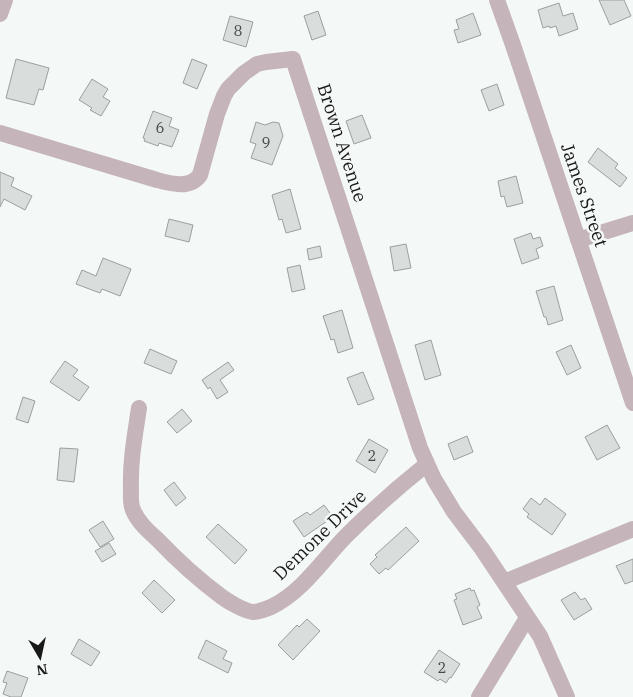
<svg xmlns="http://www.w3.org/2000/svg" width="633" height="697" viewBox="0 0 633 697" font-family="'IBM Plex Serif',serif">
  <rect width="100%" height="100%" fill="#f4f8f7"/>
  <!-- building -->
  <path fill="#d9dddc" stroke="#9b9f9e" d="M599 0H624L631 16 610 25Z
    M559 3 563 16 573 13 578 29 559 36 556 26 550 28 549 26 543 28 538 10Z
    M318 11 326 35 312 40 304 16Z
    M473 13 481 35 458 43 454 30 459 29 456 20Z
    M230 16 253 22 246 47 223 40Z
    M16 59 49 68 43 90 39 89 34 105 6 98Z
    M192 59 207 65 197 89 183 83Z
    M92 79 108 89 103 97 110 101 101 116 90 110 92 108 79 100Z
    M497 84 504 105 489 111 481 90Z
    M153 111 172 118 169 126 179 130 172 147 159 143 158 146 144 141 145 139 143 138Z
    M362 115 371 138 354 144 346 121Z
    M256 122 265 125 273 122 279 123 283 136 272 165 251 158 256 144 250 142Z
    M598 148 618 164 615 168 627 178 620 187 588 162Z
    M0 172 14 178 11 186 32 196 25 210 4 199 0 207Z
    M516 176 523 203 507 207 504 196 501 197 498 181Z
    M290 189 301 229 286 233 282 219 279 220 272 195Z
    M169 219 193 225 189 242 165 236Z
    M531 233 533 239 540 237 543 246 536 249 539 258 522 264 514 239Z
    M406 244 411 268 394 271 390 247Z
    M320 246 322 257 309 260 307 249Z
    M103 258 131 269 120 296 102 289 100 293 76 284 82 270 96 276Z
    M300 265 305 289 292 292 287 268Z
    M554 286 563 320 548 325 546 317H544L536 291Z
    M342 310 353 348 338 353 334 339 331 340 323 316Z
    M431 340 441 375 425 380 415 345Z
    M571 345 581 368 567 375 556 352Z
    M150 349 177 361 171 374 144 363Z
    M65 361 78 370 73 376 89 387 79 401 50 382Z
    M228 362 234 370 220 380 228 392 217 399 210 387 208 389 202 380Z
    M363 372 374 399 358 405 347 378Z
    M23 397 35 401 28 423 16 419Z
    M182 409 192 421 177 433 167 422Z
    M607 425 620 448 597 460 585 437Z
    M467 436 473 452 454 460 448 444Z
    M369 439 388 450 375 473 356 461Z
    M60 448 78 449 74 482 57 480Z
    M174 482 186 498 176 506 164 490Z
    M531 498 540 505 545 498 566 514 552 535 527 517 529 514 523 509Z
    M324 505 333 517 304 537 293 521 307 512 310 515Z
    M103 521 114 539 100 547 89 530Z
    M218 524 247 550 235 564 206 537Z
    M406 527 419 541 388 570 386 568 379 574 370 564 377 557 375 555Z
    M109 543 116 554 102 562 95 551Z
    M633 559V581L625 584 616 566Z
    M154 580 175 600 162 613 142 593Z
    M470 588 471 591 474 590 480 605 477 607 482 618 463 625 454 600 457 599 455 594Z
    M575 592 581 600 585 598 592 609 574 620 561 600Z
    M307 619 320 631 293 660 278 645 297 625 299 627Z
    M79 639 100 652 91 666 71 654Z
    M206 640 227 651 223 659 232 663 228 673 198 658Z
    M439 650 460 664 451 678 450 677 446 683 440 679 438 681 424 672Z
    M7 671 28 678 21 697H11L3 694 7 683 3 682Z"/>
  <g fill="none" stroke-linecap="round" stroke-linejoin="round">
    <!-- minor -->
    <path stroke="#c5b4ba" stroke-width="16" d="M497 0 513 45 633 403
      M0 14 5 0
      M0 133 157 180C172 184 190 189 200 175L217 114 224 96 228 89 244 73 257 64 266 62 293 59 420 448 434 479 454 512 482 549 540 636 567 697
      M578 240 633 223
      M139 408C135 435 130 461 131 488 131 495 130 503 133 510 138 522 148 531 157 539 177 560 199 580 222 597 229 602 244 611 253 612 258 612 266 609 271 607 302 592 322 561 345 537 371 511 398 487 427 464
      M504 582 633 529
      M479 697 527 618"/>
  </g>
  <g text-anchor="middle" stroke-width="5" stroke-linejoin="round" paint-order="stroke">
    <!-- number labels -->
    <g font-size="15" fill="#484a4a">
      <text x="238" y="36">8</text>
      <text x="160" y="133">6</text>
      <text x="266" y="148">9</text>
      <text x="372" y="461">2</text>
      <text x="442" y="673">2</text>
    </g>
    <!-- street labels -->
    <g font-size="18" fill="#181919" stroke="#f4f8f7">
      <text transform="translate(342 143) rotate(72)" y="6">Brown Avenue</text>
      <text transform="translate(584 195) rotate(71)" y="6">James Street</text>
      <text transform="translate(320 535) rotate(-44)" y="6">Demone Drive</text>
    </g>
  </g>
  <!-- north arrow -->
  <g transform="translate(40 657) rotate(171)" stroke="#f4f8f7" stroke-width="4" paint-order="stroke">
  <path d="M0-4L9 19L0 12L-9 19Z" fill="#181919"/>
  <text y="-8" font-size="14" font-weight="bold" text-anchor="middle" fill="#181919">N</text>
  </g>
</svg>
